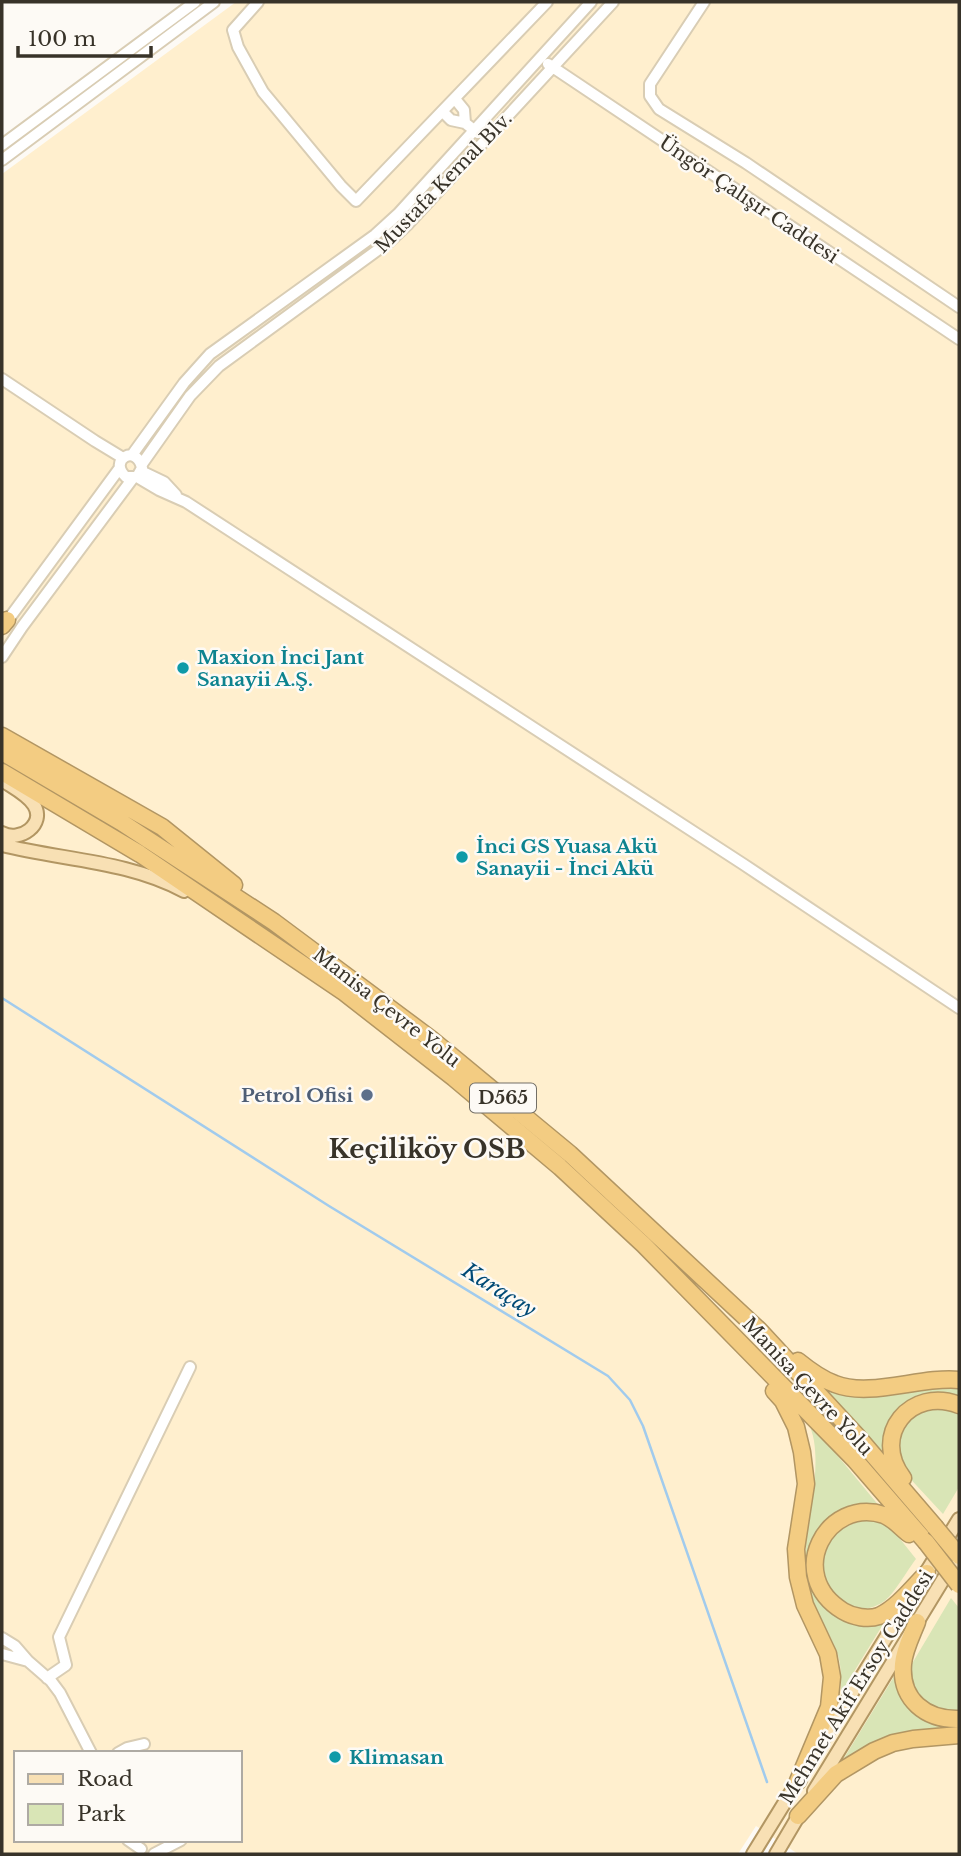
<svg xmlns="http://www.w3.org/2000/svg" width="961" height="1856" viewBox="0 0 961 1856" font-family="'Libre Baskerville',serif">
  <rect width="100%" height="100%" fill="#fdfaf5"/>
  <!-- built -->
  <path fill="#ffefce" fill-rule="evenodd" d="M236 2H959V1854H798L756 1826 738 1854H2V174ZM16 1753H240V1840H16Z"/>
  <!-- green -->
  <path fill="#d9e5b6" d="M820 1384 959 1385V1398L950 1395 888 1428 884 1442 883 1456Z
    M928 1406H945L959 1413V1487L943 1514 904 1472 896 1456 899 1428Z
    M808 1420 880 1507 826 1523 816 1591C837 1623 850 1618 885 1621L841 1693C841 1678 842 1664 836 1650 827 1625 808 1603 806 1576 801 1531 821 1486 814 1441 813 1434 810 1427 808 1420Z
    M870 1518 889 1525 916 1559C908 1569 893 1596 883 1602 832 1635 781 1539 870 1518Z
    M951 1598 959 1608V1711C929 1716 913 1696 910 1667Z
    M895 1675 897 1683 959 1725V1729L841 1763Z"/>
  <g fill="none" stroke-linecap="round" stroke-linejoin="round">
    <!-- stream -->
    <path stroke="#a1cbed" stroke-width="2.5" d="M2 998 329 1206 608 1376 630 1400 643 1426 767 1782"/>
    <!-- minor casing -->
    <g stroke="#d9cdb4" stroke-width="14">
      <path id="minor" d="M258 2 233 30 238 47 263 92 341 186 356 201 547 2
        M704 2 650 84V96L659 109 746 163 959 307
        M548 64 959 339
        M455 99 464 110 465 123
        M443 112 451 120 465 123 478 133
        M2 145 195 2
        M2 160 214 2
        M2 379 95 441 123 458
        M132 455 184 383 210 354 375 235 398 214 591 2
        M142 464 190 396 219 366 390 241 407 225 613 2
        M141 471 164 482 176 495
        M137 477 142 468C137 443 107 460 126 477H137L159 490 186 502 743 864 959 1008
        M5 624 119 469
        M2 657 22 627 133 478
        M2 1638 15 1646 28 1661 51 1681 60 1693 91 1753
        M2 1654 28 1661
        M47 1678 66 1665 59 1637 190 1367
        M118 1753 127 1748 144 1744
        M128 1840 141 1849
        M154 1854 181 1840"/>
    </g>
    <!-- major casing -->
    <g stroke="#b29663" stroke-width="16">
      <path id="major" d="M2 780C12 787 27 794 34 805 46 824 20 843 2 833
        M2 845C62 860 129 861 184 891
        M816 1751 959 1519
        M814 1791 952 1565
        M753 1854 801 1776
        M776 1854 802 1810"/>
    </g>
    <!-- highway casing -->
    <g stroke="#b29663" stroke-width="19">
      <path id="highway" d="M2 626 7 620
        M2 736 162 827 234 885
        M2 752 121 822 274 922 431 1039 570 1154 759 1330 857 1436 935 1527
        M2 772 140 854 345 993 454 1078 560 1167 644 1245 855 1460 926 1542
        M798 1361C809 1370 821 1379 835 1384 870 1398 921 1376 959 1380
        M774 1391 783 1401 796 1427 802 1452 806 1484 796 1549 798 1577 805 1605 828 1654 832 1677 829 1707 798 1781
        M903 1478C870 1435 911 1386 959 1405
        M909 1534C901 1528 894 1519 884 1515 827 1496 784 1575 843 1611 853 1617 868 1620 879 1616 898 1607 913 1587 927 1573
        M917 1622C912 1635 904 1650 903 1664 900 1700 926 1720 959 1719
        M798 1816 836 1774 874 1751 893 1743 913 1739 959 1735"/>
    </g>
    <!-- minor -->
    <use href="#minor" stroke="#fff" stroke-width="10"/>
    <!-- major -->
    <use href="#major" stroke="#f8e0b4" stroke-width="12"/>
    <!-- highway -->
    <use href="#highway" stroke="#f3cc82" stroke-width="16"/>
    <!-- highway-bridge casing -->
    <g stroke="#b29663" stroke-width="19" stroke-linecap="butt">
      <path id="highway-bridge" d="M935 1527 959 1556
        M926 1542 959 1585"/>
    </g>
    <!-- highway-bridge -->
    <use href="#highway-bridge" stroke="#f3cc82" stroke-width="16"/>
  </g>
  <!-- markers -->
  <g fill="#0f9aa8" stroke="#fdfaf5" stroke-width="2.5">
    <circle cx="183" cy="668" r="7"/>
    <circle cx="462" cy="857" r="7"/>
    <circle cx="335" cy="1757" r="7"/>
  </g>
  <circle fill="#5c6f8a" stroke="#fdfaf5" stroke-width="2.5" cx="367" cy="1095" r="7"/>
  <g text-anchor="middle" stroke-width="5" stroke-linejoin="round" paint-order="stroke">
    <!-- shield labels -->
    <rect fill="#fdfaf5" stroke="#736f66" stroke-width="2" x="470" y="1083.5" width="66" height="29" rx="5"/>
    <g font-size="18" font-weight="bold" fill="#383329">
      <text x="503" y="1104">D565</text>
    </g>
    <!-- street labels -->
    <g font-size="19" fill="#383329" stroke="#fdfaf5">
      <text transform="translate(443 182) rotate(-46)" y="7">Mustafa Kemal Blv.</text>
      <text transform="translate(749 199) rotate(34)" y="7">Üngör Çalışır Caddesi</text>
      <text transform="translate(387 1007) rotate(38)" y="7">Manisa Çevre Yolu</text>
      <text transform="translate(808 1386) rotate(47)" y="7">Manisa Çevre Yolu</text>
      <text transform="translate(856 1687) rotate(-58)" y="7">Mehmet Akif Ersoy Caddesi</text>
    </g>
    <!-- culture labels -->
    <g font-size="19" font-weight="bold" fill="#0d838f" stroke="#fdfaf5" text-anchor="start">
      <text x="197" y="664">Maxion İnci Jant<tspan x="197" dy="22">Sanayii A.Ş.</tspan></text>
      <text x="476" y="853">İnci GS Yuasa Akü<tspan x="476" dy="22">Sanayii - İnci Akü</tspan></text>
      <text x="349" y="1764">Klimasan</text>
    </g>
    <!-- service labels -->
    <g font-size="19" font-weight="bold" fill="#4e5e75" stroke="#fdfaf5" text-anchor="end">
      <text x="353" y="1102">Petrol Ofisi</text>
    </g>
    <!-- water labels -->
    <g font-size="21" font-style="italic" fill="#014a75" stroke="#fdfaf5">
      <text transform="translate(499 1290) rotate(32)" y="7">Karaçay</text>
    </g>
    <!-- district labels -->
    <g font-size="26" font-weight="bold" fill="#383329" stroke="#fdfaf5">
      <text x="427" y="1158">Keçiliköy OSB</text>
    </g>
  </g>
  <!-- border -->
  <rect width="961" height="1856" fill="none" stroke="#383329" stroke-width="7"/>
  <!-- legend -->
  <rect x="14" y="1751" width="228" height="91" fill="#fdfaf5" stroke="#aeaaa3" stroke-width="2"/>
  <rect x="28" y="1774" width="35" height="10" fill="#f8e0b4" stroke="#aeaaa3" stroke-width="2"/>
  <text x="77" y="1786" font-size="21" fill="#383329">Road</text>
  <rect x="28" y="1804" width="35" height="21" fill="#d9e5b6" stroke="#aeaaa3" stroke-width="2"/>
  <text x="77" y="1821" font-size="21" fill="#383329">Park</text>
  <!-- scale -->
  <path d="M18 46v10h133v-10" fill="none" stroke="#383329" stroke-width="3.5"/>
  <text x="28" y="46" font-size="21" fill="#383329" stroke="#fdfaf5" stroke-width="5" paint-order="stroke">100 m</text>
</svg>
